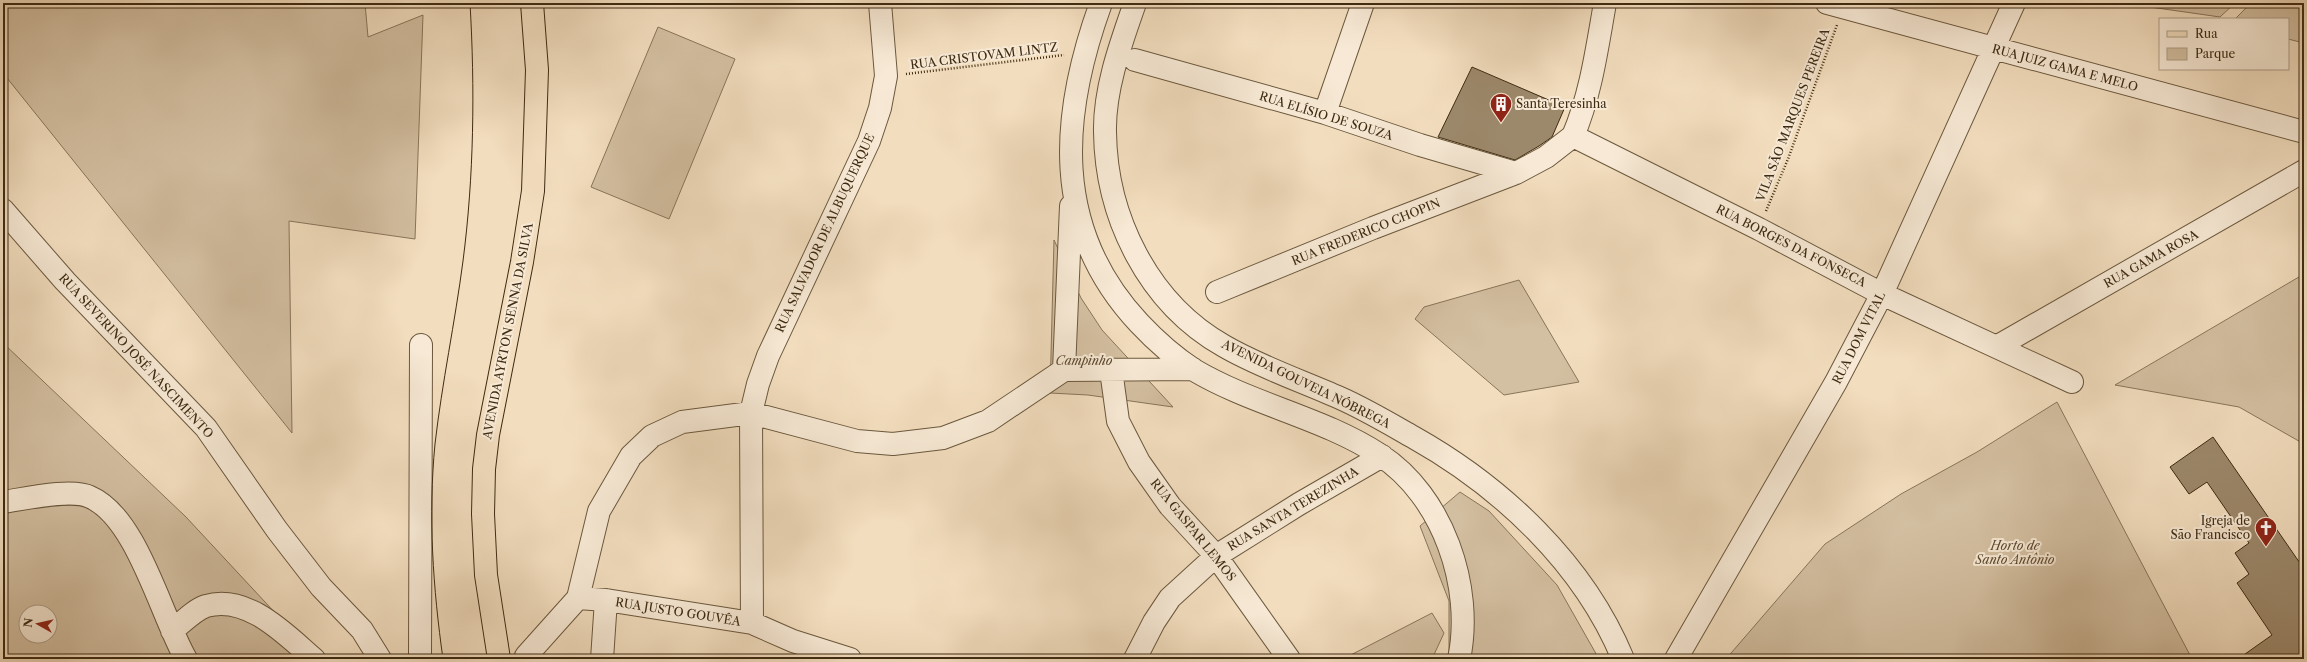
<svg xmlns="http://www.w3.org/2000/svg" width="2307" height="662" viewBox="0 0 2307 662" font-family="'Libre Caslon Text',serif">
  <rect width="100%" height="100%" fill="#f2ddbe"/>
  <filter id="stains"><feTurbulence type="fractalNoise" baseFrequency=".005" numOctaves="4"/><feColorMatrix values="0 0 0 0 .2 0 0 0 0 .09 0 0 0 0 .02 0 0 0 .5 -.17"/></filter>
  <radialGradient id="worn" r=".72"><stop offset=".6" stop-color="#630" stop-opacity="0"/><stop offset="1" stop-color="#630" stop-opacity=".3"/></radialGradient>
  <!-- green -->
  <path fill="#d3bfa1" stroke="#88755a" fill-rule="evenodd" d="M3 3H365L368 37 423 15 415 239 289 221 292 433 3 73Z
    M2150 3H2235L2220 17 2150 7Z
    M2251 3H2304V43L2288 39V19H2235Z
    M658 27 735 59 669 219 591 187Z
    M1054 240 1081 298 1102 330 1173 407 1088 395 1050 393Z
    M2304 274V444L2239 407 2115 385Z
    M1519 280 1579 382 1504 395 1415 319 1424 307Z
    M3 343 186 517 318 659H3ZM26 612H50V636H26Z
    M2057 402 2192 659H1726L1825 544 1901 494 1977 452Z
    M1460 492 1489 511 1557 585 1599 659H1449V601L1420 526Z
    M1432 613 1444 633 1432 659H1343Z"/>
  <!-- building -->
  <path fill="#9c886b" stroke="#3e2b12" d="M1472 67 1565 107 1552 137 1539 146 1515 160 1438 137Z
    M2213 437 2304 569V659H2238L2272 635 2237 583 2249 574 2235 553 2249 543 2207 482 2189 494 2170 467Z"/>
  <g fill="none" stroke-linecap="round" stroke-linejoin="round">
    <!-- minor casing -->
    <g stroke="#6b583d" stroke-width="24">
      <path id="minor" d="M1101 3C1060 116 1051 229 1139 323 1155 340 1174 357 1194 370 1253 405 1324 418 1380 455 1443 496 1474 587 1459 659
        M1135 3C1121 43 1104 89 1105 132 1106 217 1148 303 1224 346 1260 367 1302 381 1340 398 1365 409 1390 424 1413 437 1502 487 1584 564 1623 659
        M1827 3 2304 132
        M1135 60 1325 113 1420 145 1516 173
        M1325 113 1363 3
        M1573 136 1759 229 1882 294 2072 382
        M1573 136C1591 94 1597 48 1605 3
        M3 210 65 281 206 428 277 530 321 587 362 630 380 659
        M1217 292 1373 228 1516 173 1546 157 1573 136
        M1998 346 2304 171
        M1064 370 1071 206
        M1111 370 1118 421 1139 462 1170 506 1216 556 1289 659
        M3 502C24 499 72 488 90 497 137 517 161 616 186 659
        M578 598 606 600 752 623 793 641 850 659
        M752 623 751 413 758 384 768 356 869 141 880 108 886 76 880 3
        M172 631C182 623 194 610 206 606 248 594 286 635 314 659
        M526 656 578 598 599 511 631 456 652 436 682 422 751 413 857 441 893 444 943 438 988 421 1064 370 1193 369
        M420 659 421 345
        M602 659 606 600
        M1135 659 1154 622 1170 598 1216 556 1299 504 1382 456
        M1676 659 1836 382 1882 294 2014 3"/>
    </g>
    <!-- major casing -->
    <g stroke="#3e2b12" stroke-width="24">
      <path id="major" d="M499 659 486 575 483 514 484 469 488 435 522 262 533 191 537 70 532 3"/>
    </g>
    <!-- path -->
    <path stroke="#3e2b12" stroke-width="2.5" stroke-dasharray="1 2" stroke-linecap="butt" d="M906 74 1064 55
      M1766 211 1788 159 1837 25"/>
    <!-- minor -->
    <use href="#minor" stroke="#f7e9d5" stroke-width="22"/>
    <!-- major -->
    <use href="#major" stroke="#f2ddbe" stroke-width="22"/>
    <!-- tram -->
    <path stroke="#3e2b12" stroke-width="1" d="M443 659C433 588 428 516 435 444 442 383 455 322 463 261 474 176 475 89 470 3"/>
  </g>
  <!-- icons -->
  <defs>
    <g id="building-pin" transform="scale(1.15)"><path d="M0 17L-7.5 6A9.5 9.5 0 1 1 7.5 6Z" fill="#8f2418" stroke="#f7e9d5"/><path d="M-4-6H4V6H1V3H-1V6H-4ZM-2.5-4.3h1.7v1.8h-1.7ZM.8-4.3h1.7v1.8H.8ZM-2.5-1h1.7V.8h-1.7ZM.8-1h1.7V.8H.8Z" fill="#fff"/></g>
    <g id="church-pin" transform="scale(1.15)"><path d="M0 17L-7.5 6A9.5 9.5 0 1 1 7.5 6Z" fill="#8f2418" stroke="#f7e9d5"/><path d="M-1.2-6h2.4v3.5h3.3v2.4h-3.3V6h-2.4V-.1h-3.3v-2.4h3.3Z" fill="#fff"/></g>
  </defs>
  <g fill-rule="evenodd">
    <use href="#building-pin" x="1501" y="104"/>
    <use href="#church-pin" x="2266" y="528"/>
  </g>
  <g text-anchor="middle" stroke-width="4" stroke-linejoin="round" paint-order="stroke">
    <!-- street labels -->
    <g font-size="12" fill="#3e2b12" stroke="#f7e9d5">
      <text transform="translate(984 56) rotate(-7)" y="4">RUA CRISTOVAM LINTZ</text>
      <text transform="translate(2065 68) rotate(15)" y="4">RUA JUIZ GAMA E MELO</text>
      <text transform="translate(1793 115) rotate(-69)" y="4">VILA SÃO MARQUES PEREIRA</text>
      <text transform="translate(1326 116) rotate(17)" y="4">RUA ELÍSIO DE SOUZA</text>
      <text transform="translate(1366 232) rotate(-22)" y="4">RUA FREDERICO CHOPIN</text>
      <text transform="translate(825 233) rotate(-65)" y="4">RUA SALVADOR DE ALBUQUERQUE</text>
      <text transform="translate(1791 246) rotate(27)" y="4">RUA BORGES DA FONSECA</text>
      <text transform="translate(2151 259) rotate(-29)" y="4">RUA GAMA ROSA</text>
      <text transform="translate(508 331) rotate(-79)" y="4">AVENIDA AYRTON SENNA DA SILVA</text>
      <text transform="translate(1859 338) rotate(-63)" y="4">RUA DOM VITAL</text>
      <text transform="translate(136 356) rotate(47)" y="4">RUA SEVERINO JOSÉ NASCIMENTO</text>
      <text transform="translate(1306 384) rotate(26)" y="4">AVENIDA GOUVEIA NÓBREGA</text>
      <text transform="translate(1293 509) rotate(-31)" y="4">RUA SANTA TEREZINHA</text>
      <text transform="translate(1193 530) rotate(51)" y="4">RUA GASPAR LEMOS</text>
      <text transform="translate(678 612) rotate(9)" y="4">RUA JUSTO GOUVÊA</text>
    </g>
    <!-- poi labels -->
    <g font-size="12" fill="#3e2b12" stroke="#f7e9d5" text-anchor="start">
      <text x="1516" y="108">Santa Teresinha</text>
      <text x="2250" y="525" text-anchor="end">Igreja de<tspan x="2250" dy="14">São Francisco</tspan></text>
    </g>
    <!-- park labels -->
    <g font-size="12" font-style="italic" fill="#5c492f" stroke="#f7e9d5">
      <text x="1084" y="365">Campinho</text>
      <text x="2015" y="550">Horto de<tspan x="2015" dy="14">Santo Antônio</tspan></text>
    </g>
  </g>
  <!-- margin -->
  <rect width="2307" height="662" fill="none" stroke="#f2ddbe" stroke-width="16"/>
  <rect x="4" y="4" width="2299" height="654" fill="none" stroke="#3e2b12" stroke-width="2"/>
  <rect x="8" y="8" width="2291" height="646" fill="none" stroke="#3e2b12"/>
  <!-- legend -->
  <rect x="2159" y="18" width="130" height="52" fill="#f7e9d5" stroke="#ad9d87"/>
  <rect x="2167" y="31" width="20" height="6" fill="#f2ddbe" stroke="#ad9d87"/>
  <text x="2195" y="38" font-size="12" fill="#3e2b12">Rua</text>
  <rect x="2167" y="48" width="20" height="12" fill="#d3bfa1" stroke="#ad9d87"/>
  <text x="2195" y="58" font-size="12" fill="#3e2b12">Parque</text>
  <!-- north arrow -->
  <g transform="translate(38 624) rotate(278)"><circle r="19" fill="#f7e9d5" stroke="#ad9d87"/>
  <path d="M0-3L7 15L0 10L-7 15Z" fill="#8f2418"/>
  <text y="-6" font-size="11" font-weight="bold" text-anchor="middle" fill="#3e2b12">N</text>
  </g>
  <rect width="100%" height="100%" filter="url(#stains)"/>
  <rect width="100%" height="100%" fill="url(#worn)"/>
</svg>
